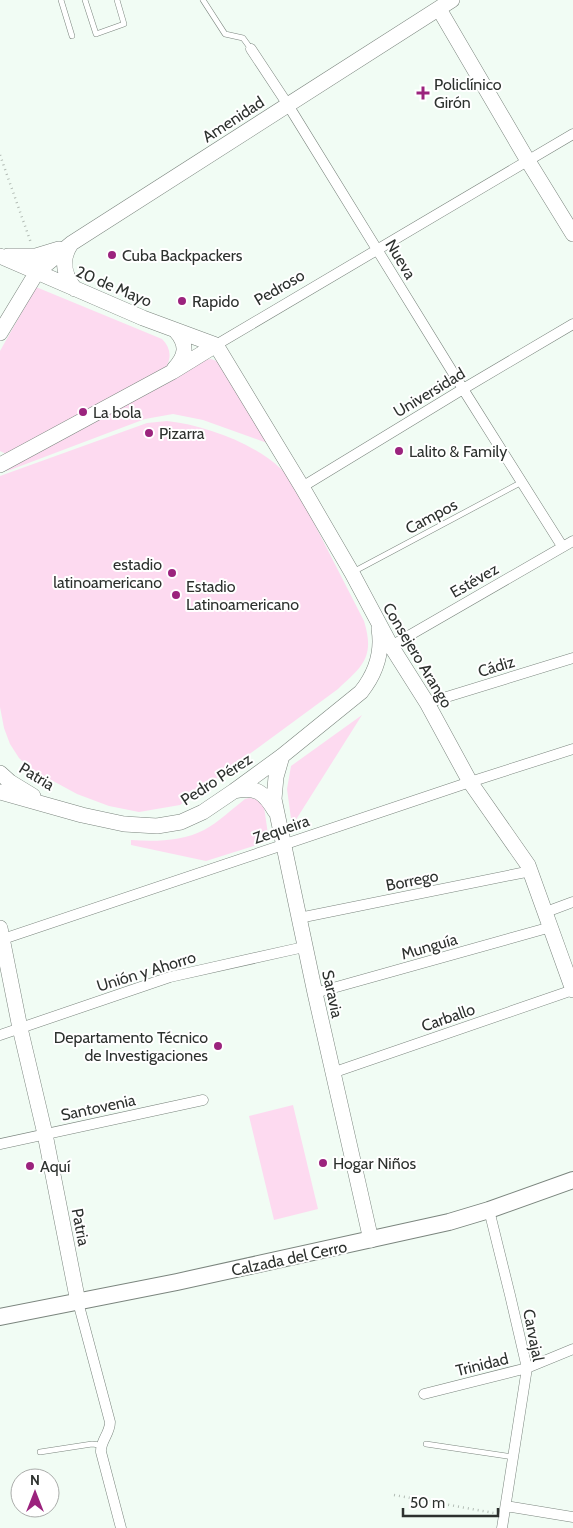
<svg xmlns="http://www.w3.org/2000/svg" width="573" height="1528" viewBox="0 0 573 1528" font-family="Cabin,sans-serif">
  <rect width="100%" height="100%" fill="#f1fcf4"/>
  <!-- green -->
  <path fill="#fddaf0" d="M36 287 162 339C171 348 172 358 165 369L6 454 0 451V351Z
    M211 359 222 363 270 444 203 420 173 414 145 419 10 470 0 472 205 360Z
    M167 421C204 425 254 443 281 469 286 473 290 479 294 484L364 621C375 657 363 666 338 689L180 805 139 812 109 806 77 794 31 769 19 758 10 744 4 728 0 707V476L147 423Z
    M362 715 292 826 287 789 291 766Z
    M249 798 258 799 264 807 269 841 206 861 131 845V840C155 842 183 841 204 830 219 822 232 809 245 799Z
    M293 1105 318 1209 274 1220 249 1116Z"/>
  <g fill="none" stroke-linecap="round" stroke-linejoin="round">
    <!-- lane casing -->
    <g stroke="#7b857e" stroke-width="6">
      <path id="lane" d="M61 0 72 36
        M85 0 96 34 124 24 117 0
        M203 0 225 34 243 38 251 49
        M353 572 522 482
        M426 1444 513 1457
        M40 1452 92 1444 100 1445"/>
    </g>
    <!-- street casing -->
    <g stroke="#7b857e" stroke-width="11">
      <path id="street" d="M251 49 288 105 463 389 562 546
        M216 345 573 134
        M302 487 463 389 573 324
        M391 646 573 541
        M427 703 573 658
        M546 912 573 902
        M299 918 531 871
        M0 940 470 782 573 749
        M315 993 551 927
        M0 1035 170 977 304 947
        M332 1073 573 990
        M0 1144 203 1100
        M489 1210 510 1295 527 1368 502 1528
        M78 1302 110 1422C110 1434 100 1441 101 1452L121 1528
        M424 1394 527 1368 573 1349
        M506 1506 573 1517"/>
    </g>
    <!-- secondary casing -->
    <g stroke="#7b857e" stroke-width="16">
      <path id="secondary" d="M439 9 528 161 573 234
        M71 244C60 260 64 275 75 289
        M0 256 143 318 216 345
        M8 256H36L59 249
        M0 333 37 272 72 243 452 0
        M216 345 302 487 352 573 391 646 427 703 470 782 528 865 573 990
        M174 369C186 356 188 345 176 331
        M0 465 172 372 216 345
        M282 756 276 777 274 799 315 993 371 1240
        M0 773 10 782 33 796
        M234 791C256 786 264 792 275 811
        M0 792 82 815 124 824 157 826 181 822 203 812 234 791 282 756 361 692C376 673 383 653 379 629
        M0 928 20 1028 45 1134 78 1302"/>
    </g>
    <!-- primary casing -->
    <g stroke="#7b857e" stroke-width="18">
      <path id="primary" d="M0 1317 177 1282 449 1222 489 1210 573 1180"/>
    </g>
    <!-- path -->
    <path stroke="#b3bcb5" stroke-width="2.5" stroke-dasharray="1 4" stroke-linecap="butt" d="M0 155 31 243
      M394 1495 494 1513"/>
    <!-- lane -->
    <use href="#lane" stroke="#fff" stroke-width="5"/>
    <!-- street -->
    <use href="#street" stroke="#fff" stroke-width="10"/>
    <!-- secondary -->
    <use href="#secondary" stroke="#fff" stroke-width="15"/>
    <!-- primary -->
    <use href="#primary" stroke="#fff" stroke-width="16"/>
  </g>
  <!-- markers -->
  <g fill="#9b237d" stroke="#fff" stroke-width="2">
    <path d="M420.5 85.5h5v5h5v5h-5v5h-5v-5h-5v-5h5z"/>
    <circle cx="112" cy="255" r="5"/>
    <circle cx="182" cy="301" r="5"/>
    <circle cx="83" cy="412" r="5"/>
    <circle cx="149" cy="433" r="5"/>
    <circle cx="399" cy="451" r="5"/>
    <circle cx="172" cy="573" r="5"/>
    <circle cx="176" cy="595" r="5"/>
    <circle cx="218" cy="1046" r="5"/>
    <circle cx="323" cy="1163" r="5"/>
    <circle cx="30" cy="1166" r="5"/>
  </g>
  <g text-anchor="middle" stroke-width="4" stroke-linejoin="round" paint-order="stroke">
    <!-- poi labels -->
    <g font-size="16" fill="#2d312e" stroke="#fff" text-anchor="start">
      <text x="434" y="90">Policlínico<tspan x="434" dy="18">Girón</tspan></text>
      <text x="122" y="261">Cuba Backpackers</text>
      <text x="192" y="307">Rapido</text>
      <text x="93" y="418">La bola</text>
      <text x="159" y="439">Pizarra</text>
      <text x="409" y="457">Lalito &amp; Family</text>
      <text x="162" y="570" text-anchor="end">estadio<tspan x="162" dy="18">latinoamericano</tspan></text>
      <text x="186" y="592">Estadio<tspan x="186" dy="18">Latinoamericano</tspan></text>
      <text x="208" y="1043" text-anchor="end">Departamento Técnico<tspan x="208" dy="18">de Investigaciones</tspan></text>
      <text x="333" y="1169">Hogar Niños</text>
      <text x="40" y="1172">Aquí</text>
    </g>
    <!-- street labels -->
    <g font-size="16" fill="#2d312e" stroke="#fff">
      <text transform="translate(233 119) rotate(-33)" y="6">Amenidad</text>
      <text transform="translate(401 259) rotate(59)" y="6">Nueva</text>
      <text transform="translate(114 286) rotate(23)" y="6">20 de Mayo</text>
      <text transform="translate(279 287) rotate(-30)" y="6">Pedroso</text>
      <text transform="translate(429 392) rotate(-31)" y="6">Universidad</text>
      <text transform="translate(431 516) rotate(-28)" y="6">Campos</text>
      <text transform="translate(474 580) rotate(-30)" y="6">Estévez</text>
      <text transform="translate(418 655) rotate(59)" y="6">Consejero Arango</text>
      <text transform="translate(496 666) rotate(-17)" y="6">Cádiz</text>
      <text transform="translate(37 776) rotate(31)" y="6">Patria</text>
      <text transform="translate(216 779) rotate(-33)" y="6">Pedro Pérez</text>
      <text transform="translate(281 829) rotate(-19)" y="6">Zequeira</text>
      <text transform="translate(412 880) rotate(-11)" y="6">Borrego</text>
      <text transform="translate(429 946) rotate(-16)" y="6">Munguía</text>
      <text transform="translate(146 971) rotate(-17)" y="6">Unión y Ahorro</text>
      <text transform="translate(333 994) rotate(78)" y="6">Saravia</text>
      <text transform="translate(448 1017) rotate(-19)" y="6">Carballo</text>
      <text transform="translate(98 1107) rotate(-12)" y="6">Santovenia</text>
      <text transform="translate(81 1227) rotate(79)" y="6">Patria</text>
      <text transform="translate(289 1258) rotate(-12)" y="6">Calzada del Cerro</text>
      <text transform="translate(534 1335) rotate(79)" y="6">Carvajal</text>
      <text transform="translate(482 1364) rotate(-14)" y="6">Trinidad</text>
    </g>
  </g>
  <!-- north arrow -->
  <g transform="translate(35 1493)"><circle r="24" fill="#ffffff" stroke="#abadab"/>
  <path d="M0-4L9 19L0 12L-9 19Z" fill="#9b237d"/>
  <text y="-8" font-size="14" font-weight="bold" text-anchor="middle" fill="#2d312e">N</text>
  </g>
  <!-- scale -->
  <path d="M403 1508v8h95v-8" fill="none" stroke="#2d312e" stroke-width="2.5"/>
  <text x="410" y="1508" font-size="15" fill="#2d312e" stroke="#ffffff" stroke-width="4" paint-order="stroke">50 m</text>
</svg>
